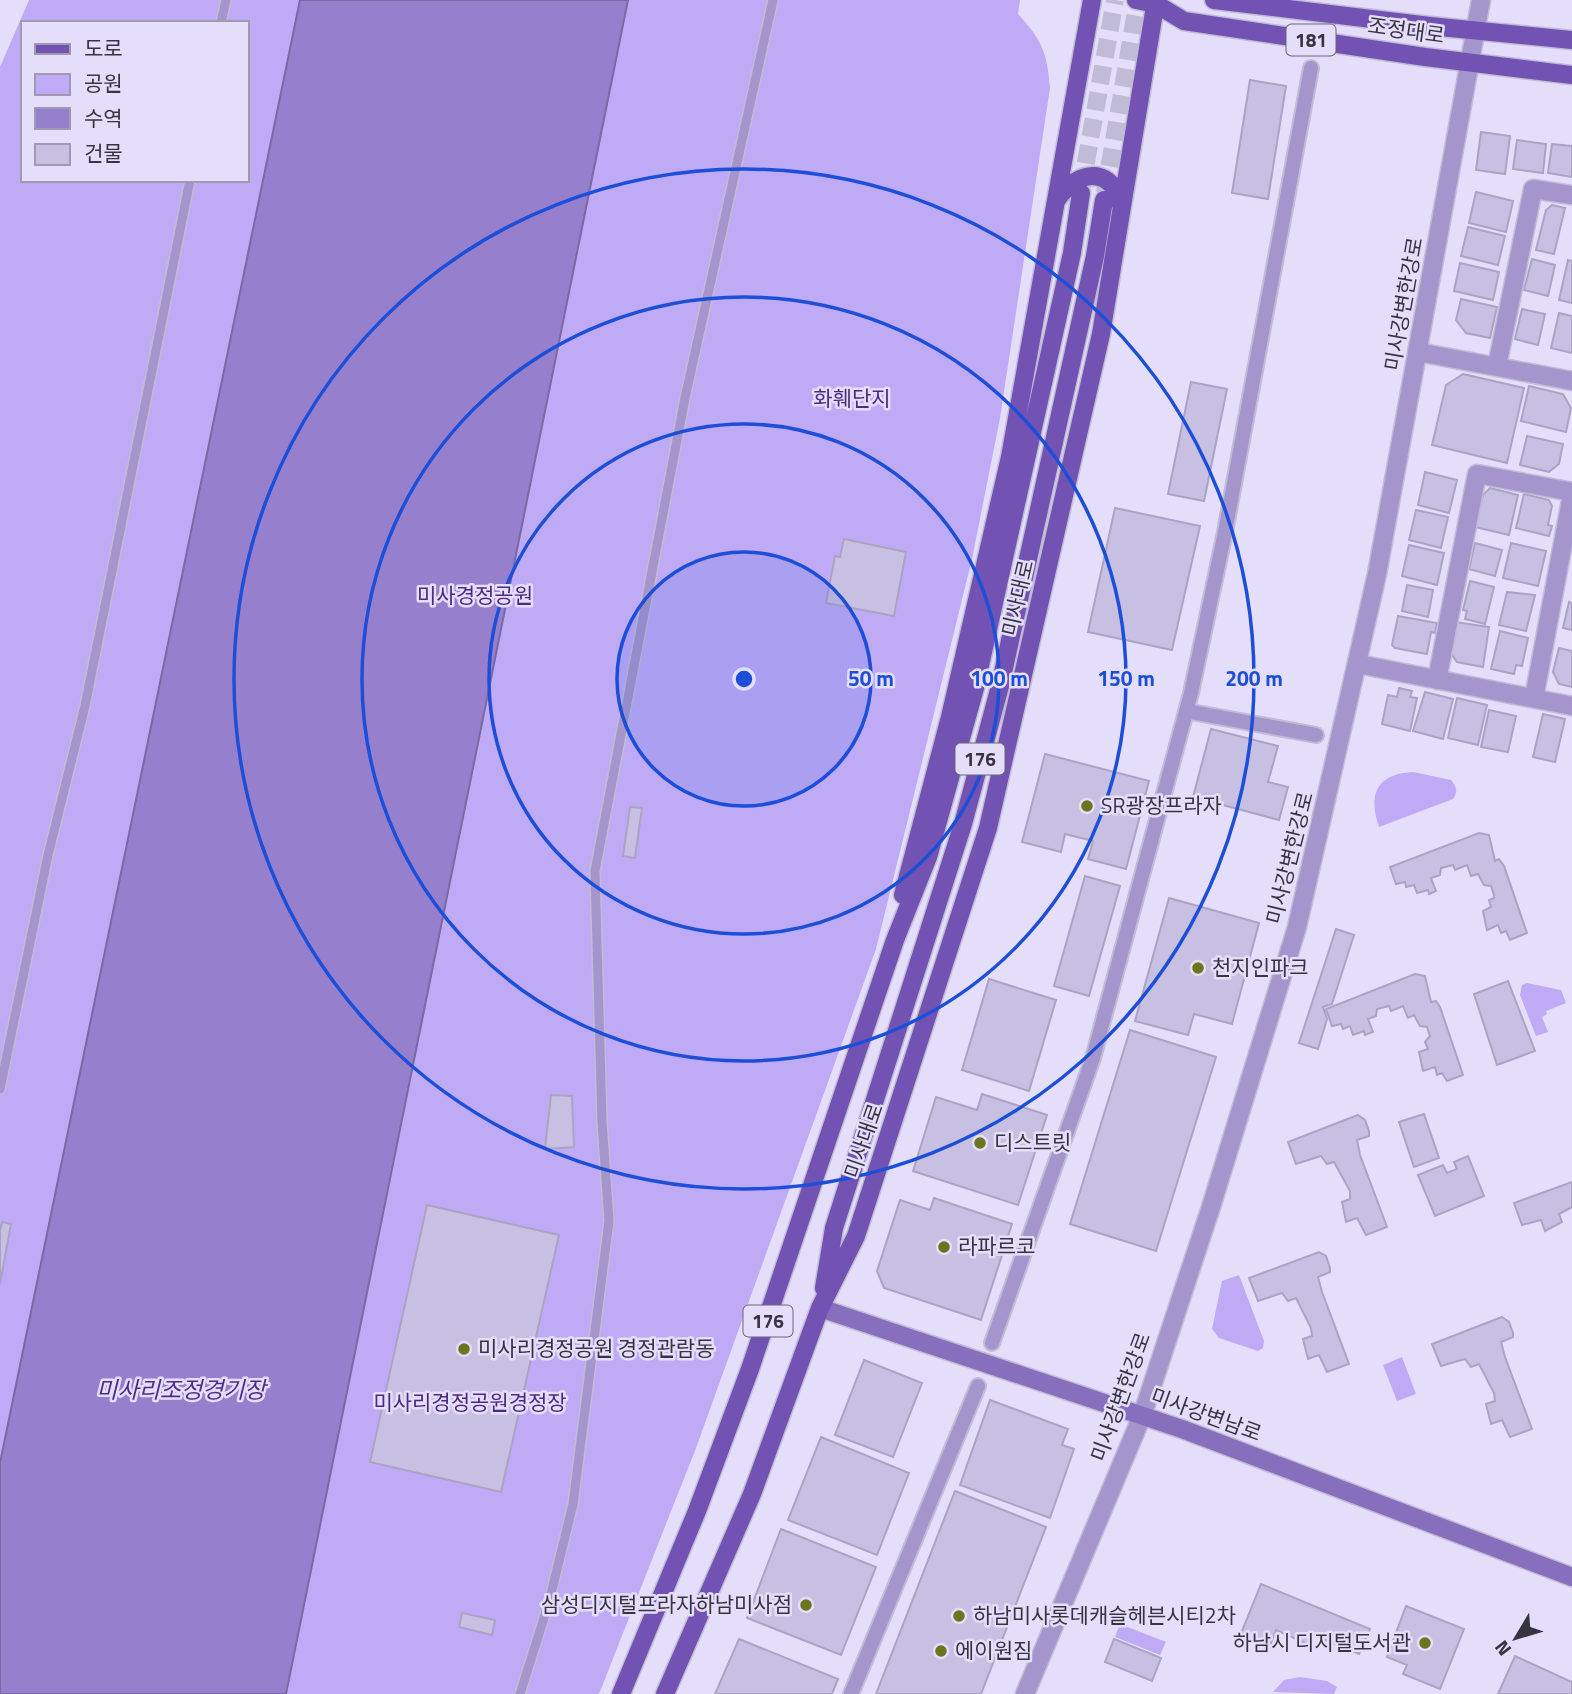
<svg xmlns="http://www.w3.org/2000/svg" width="1572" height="1694" viewBox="0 0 1572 1694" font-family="'Titillium Web','Noto Sans KR',sans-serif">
  <rect width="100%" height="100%" fill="#e4defa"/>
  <!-- green -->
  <path fill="#bfabf5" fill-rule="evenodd" d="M29 0H1020L1018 14C1042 40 1047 52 1050 88L1000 418 972 559 876 949 696 1448 599 1694H0V67ZM23 23H247V180H23Z
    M1413 772 1451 780C1457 787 1458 792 1453 799L1379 827C1368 795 1376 774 1413 772Z
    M1527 983 1561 990 1566 1003 1546 1011 1547 1014 1542 1017 1548 1032 1536 1036 1520 995 1522 985Z
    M1239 1275 1264 1341 1263 1348 1258 1351 1219 1338 1212 1329 1222 1281Z
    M1402 1357 1416 1394 1397 1401 1383 1365Z
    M1120 1624 1166 1642 1160 1655 1115 1637Z
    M1300 1677 1327 1681 1337 1687 1334 1694 1273 1692 1284 1680Z"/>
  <!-- water -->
  <path fill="#9680cd" stroke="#7a69a3" stroke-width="2" d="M300 0H628L286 1694H0V1463Z"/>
  <!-- building -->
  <path fill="#c8c0e2" stroke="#aba3c4" stroke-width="2" d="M1250 80 1286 86 1268 199 1232 193Z
    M1481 132 1510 136 1505 174 1476 170Z
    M1517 140 1546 144 1543 173 1513 169Z
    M1552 144 1572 146V177L1548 173Z
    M1476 192 1513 201 1506 232 1469 223Z
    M1552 205 1565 208 1554 254 1536 250 1546 210Z
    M1468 227 1505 236 1498 265 1461 256Z
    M1532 259 1555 265 1548 296 1524 290Z
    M1568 260 1572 261V303L1559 300Z
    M1460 263 1499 272 1493 300 1454 291Z
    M1461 299 1497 307 1490 338 1466 333 1456 320Z
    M1522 309 1545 314 1538 345 1515 339Z
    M1559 313 1572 316V353L1551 348Z
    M1463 374 1524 388 1507 463 1432 445 1446 385Z
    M1191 382 1227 389 1204 501 1168 494Z
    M1529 386 1563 394 1571 408 1566 432 1521 421Z
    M1527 436 1563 444 1559 464 1549 472 1520 465Z
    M1425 472 1457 480 1449 513 1418 505Z
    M1490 488 1518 495 1509 535 1475 527 1483 495Z
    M1524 494 1549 500 1552 506 1548 525 1552 526 1549 536 1516 528Z
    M1115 508 1200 526 1172 650 1088 632Z
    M1416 510 1448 517 1441 548 1409 540Z
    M844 539 906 552 894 616 826 603 835 556 840 557Z
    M1475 543 1502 550 1495 576 1469 569Z
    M1511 543 1546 551 1538 586 1503 578Z
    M1409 545 1444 553 1437 585 1402 576Z
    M1470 581 1494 587 1485 624 1465 619 1467 611 1463 610Z
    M1407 585 1433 590 1428 617 1402 611Z
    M1507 592 1535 595 1526 631 1499 625Z
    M1569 602 1572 603V630L1563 628Z
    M1398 616 1437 623 1435 633 1431 632 1427 654 1395 648 1392 645Z
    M1455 622 1489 627 1483 667 1457 662 1450 652Z
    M1500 631 1528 638 1522 666 1516 665 1514 674 1491 669Z
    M1559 648 1572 651V687L1559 684 1553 672Z
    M1399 688 1412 691 1410 697 1417 698 1410 731 1382 724 1388 695 1397 697Z
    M1425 692 1453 699 1443 739 1413 731Z
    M1457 698 1487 705 1478 745 1448 738Z
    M1489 710 1516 716 1508 752 1481 747Z
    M1543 714 1565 719 1555 762 1533 757Z
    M1211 729 1278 746 1268 782 1288 787 1279 820 1193 797Z
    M1045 754 1149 781 1126 869 1088 859 1093 841 1065 834 1061 852 1022 842Z
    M630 807 642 808 635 858 623 856Z
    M1479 833 1489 835 1495 861 1499 859 1504 866 1527 933 1510 940 1506 931 1501 933 1498 925 1487 930 1483 911 1491 907 1489 900 1494 898V895L1491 886 1484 885 1478 874 1471 876 1467 865 1455 870 1453 865 1441 868 1440 875 1431 878 1436 891 1429 894 1428 890 1417 893 1414 885 1406 887 1405 882 1396 884 1390 867Z
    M1085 876 1120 886 1089 996 1054 986Z
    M1169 898 1259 923 1232 1024 1194 1014 1188 1035 1135 1021Z
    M1336 929 1354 935 1332 1004 1323 1007 1327 1019 1318 1049 1299 1043Z
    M1415 974 1425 976 1431 1002 1436 1001 1440 1007 1463 1075 1447 1081 1442 1073 1437 1075 1435 1067 1423 1071 1419 1052 1428 1049 1425 1042 1430 1036 1427 1027 1420 1026 1414 1015 1408 1018 1403 1006 1391 1011 1389 1006 1377 1009 1376 1016 1368 1019 1373 1032 1365 1035 1364 1031 1353 1035 1350 1026 1343 1029 1341 1024 1332 1026 1326 1009Z
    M989 979 1056 1000 1029 1091 962 1070Z
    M1508 981 1535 1051 1497 1065 1474 994Z
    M1130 1030 1216 1057 1156 1251 1070 1224Z
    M982 1094 1047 1115 1018 1205 913 1171 936 1097 977 1110Z
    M551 1095 572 1096 574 1147 545 1149Z
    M1424 1114 1439 1158 1414 1167 1399 1122Z
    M1358 1115 1365 1120 1369 1131V1136L1357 1140 1360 1155 1387 1227 1366 1235 1357 1218 1346 1222 1342 1202 1350 1199V1191L1334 1162 1327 1164 1321 1156 1296 1164 1288 1142Z
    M1468 1156 1484 1196 1435 1216 1418 1175 1443 1165 1447 1173 1457 1169 1454 1162Z
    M1572 1182V1207L1559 1214 1562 1222 1545 1231 1541 1220 1522 1225 1514 1203Z
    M934 1198 1012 1224 981 1320 884 1288 877 1271 900 1200 930 1210Z
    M427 1205 559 1235 501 1492 370 1462Z
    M2 1222 11 1224 0 1284V1231Z
    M1319 1252 1326 1256 1330 1268V1272L1318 1277 1322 1292 1349 1364 1327 1372 1319 1355 1308 1359 1303 1339 1312 1336 1311 1328 1296 1298 1288 1301 1282 1293 1258 1301 1249 1278Z
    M1502 1317 1509 1322 1513 1333V1337L1501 1342 1505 1357 1532 1429 1510 1437 1502 1420 1491 1424 1486 1404 1495 1401 1494 1393 1479 1364 1471 1367 1465 1359 1441 1366 1432 1344Z
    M864 1360 922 1383 893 1457 835 1435Z
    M990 1400 1068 1429 1062 1445 1074 1449 1050 1518 960 1485Z
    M821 1437 909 1473 877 1555 788 1520Z
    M955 1491 1046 1527 981 1694H876Z
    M781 1529 876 1567 841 1655 747 1618Z
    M1261 1584 1370 1629 1359 1654 1311 1634 1307 1644 1276 1630 1269 1648 1240 1636Z
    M1406 1606 1464 1629 1440 1689 1403 1674 1407 1665 1387 1657Z
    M462 1613 495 1620 492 1635 459 1627Z
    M739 1639 838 1679 832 1694H715Z
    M1114 1639 1161 1658 1152 1681 1105 1662Z
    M1515 1656 1572 1682V1694H1498Z"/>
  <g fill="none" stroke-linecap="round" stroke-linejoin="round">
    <!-- primary-tunnel -->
    <path stroke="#c1bcd5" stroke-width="18" stroke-dasharray="18 9" stroke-linecap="butt" d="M1081 190 1115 0
      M1105 193 1138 0"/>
    <!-- service casing -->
    <g stroke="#c1bcd5" stroke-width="12">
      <path id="service" d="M221 23 226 0
        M0 1089 48 855 85 706 190 180
        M520 1694 549 1602 573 1504 609 1221 602 1122 595 871 685 398 773 0"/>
    </g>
    <!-- pedestrian casing -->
    <g stroke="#c1bcd5" stroke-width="18">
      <path id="pedestrian" d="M1186 711 1316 735
        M992 1343 1093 1058 1191 693 1225 532 1311 68
        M851 1694 978 1386"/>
    </g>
    <!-- minor casing -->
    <g stroke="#c1bcd5" stroke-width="21">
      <path id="minor" d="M1418 352 1572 381
        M1497 366 1533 189 1572 195
        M1358 664 1572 706
        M1437 680 1477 474 1572 492
        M1534 698 1572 495"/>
    </g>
    <!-- tertiary casing -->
    <g stroke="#c1bcd5" stroke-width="21">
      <path id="tertiary" d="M1025 1694 1142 1416 1211 1207 1297 927 1377 574 1481 0"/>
    </g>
    <!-- secondary casing -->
    <g stroke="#c1bcd5" stroke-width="21">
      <path id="secondary" d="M820 1308 1182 1429 1572 1577"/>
    </g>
    <!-- primary casing -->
    <g stroke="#c1bcd5" stroke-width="21">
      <path id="primary" d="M1136 0 1156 4 1184 21 1425 57 1572 75
        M1214 0 1430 26 1572 40
        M1056 201C1067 184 1092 164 1112 185 1116 190 1119 199 1121 205
        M903 895 950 717 1010 457 1092 0
        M824 1288 834 1228 963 824 1000 686 1095 256 1104 200
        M621 1694 697 1511 750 1369 895 940 928 857 975 688 1072 253 1081 193
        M665 1694 752 1494 820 1308 856 1236 988 828 1101 334 1156 0"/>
    </g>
    <!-- service -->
    <use href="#service" stroke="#a496cc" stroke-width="9"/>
    <!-- pedestrian -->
    <use href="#pedestrian" stroke="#a496cc" stroke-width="14"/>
    <!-- minor -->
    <use href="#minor" stroke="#a496cc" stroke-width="18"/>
    <!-- tertiary -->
    <use href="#tertiary" stroke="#a496cc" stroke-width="18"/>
    <!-- secondary -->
    <use href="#secondary" stroke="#876fbe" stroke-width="18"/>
    <!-- primary -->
    <use href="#primary" stroke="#7252b3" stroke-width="18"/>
  </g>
  <!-- distance rings -->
  <circle cx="744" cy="679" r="127" fill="#1d4ed8" fill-opacity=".12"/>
  <g fill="none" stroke="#1d4ed8" stroke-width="3.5">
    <circle cx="744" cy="679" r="127"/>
    <circle cx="744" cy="679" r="255"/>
    <circle cx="744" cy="679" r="382"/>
    <circle cx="744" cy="679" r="510"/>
  </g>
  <!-- markers -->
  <g fill="#6a751f" stroke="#e4defa" stroke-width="2.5">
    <circle cx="1087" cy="806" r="7"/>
    <circle cx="1198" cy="968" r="7"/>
    <circle cx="980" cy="1143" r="7"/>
    <circle cx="944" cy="1247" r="7"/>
    <circle cx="464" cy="1349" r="7"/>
    <circle cx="806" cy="1605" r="7"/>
    <circle cx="959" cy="1616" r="7"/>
    <circle cx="1425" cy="1643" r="7"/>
    <circle cx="941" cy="1651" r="7"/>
  </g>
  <g text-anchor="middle" stroke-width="5" stroke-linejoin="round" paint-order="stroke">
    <!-- shield labels -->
    <g fill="#e4defa" stroke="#6b6779" stroke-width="2">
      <rect x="1286.5" y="24.5" width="49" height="31" rx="5"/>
      <rect x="955.5" y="743.5" width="49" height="31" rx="5"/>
      <rect x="743.5" y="1305.5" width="49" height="31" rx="5"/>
    </g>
    <g font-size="19" font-weight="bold" fill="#373442">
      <text x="1311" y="47">181</text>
      <text x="980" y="766">176</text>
      <text x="768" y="1328">176</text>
    </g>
    <!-- street labels -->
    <g font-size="21" fill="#373442" stroke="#e4defa">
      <text transform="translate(1406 31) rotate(8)" y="7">조정대로</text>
      <text transform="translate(1404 304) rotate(-80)" y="7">미사강변한강로</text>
      <text transform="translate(1018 598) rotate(-77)" y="7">미사대로</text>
      <text transform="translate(1290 858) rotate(-76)" y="7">미사강변한강로</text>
      <text transform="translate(864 1141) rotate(-71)" y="7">미사대로</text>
      <text transform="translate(1121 1397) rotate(-70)" y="7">미사강변한강로</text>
      <text transform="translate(1206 1415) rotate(20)" y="7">미사강변남로</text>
    </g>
    <!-- park labels -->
    <g font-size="21" fill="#4c2985" stroke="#e4defa">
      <text x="852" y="406">화훼단지</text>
      <text x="475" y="603">미사경정공원</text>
      <text x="470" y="1410">미사리경정공원경정장</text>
    </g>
    <!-- poi labels -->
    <g font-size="21" fill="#373442" stroke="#e4defa" text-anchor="start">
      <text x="1101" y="813">SR광장프라자</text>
      <text x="1212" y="975">천지인파크</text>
      <text x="994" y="1150">디스트릿</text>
      <text x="958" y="1254">라파르코</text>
      <text x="478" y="1356">미사리경정공원 경정관람동</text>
      <text x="792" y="1612" text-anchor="end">삼성디지털프라자하남미사점</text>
      <text x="973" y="1623">하남미사롯데캐슬헤븐시티2차</text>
      <text x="1411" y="1650" text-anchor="end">하남시 디지털도서관</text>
      <text x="955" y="1658">에이원짐</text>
    </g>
    <!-- water labels -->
    <g font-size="23" font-style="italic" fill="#4e2c88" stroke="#e4defa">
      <text x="181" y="1398">미사리조정경기장</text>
    </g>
  </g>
  <circle cx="744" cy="679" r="10" fill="#1d4ed8" stroke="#e4defa" stroke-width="3.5"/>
  <g font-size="21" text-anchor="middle" font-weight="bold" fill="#1d4ed8" stroke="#e4defa" stroke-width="5" stroke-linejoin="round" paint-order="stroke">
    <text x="871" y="686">50 m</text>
    <text x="999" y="686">100 m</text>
    <text x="1126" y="686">150 m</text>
    <text x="1254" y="686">200 m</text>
  </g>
  <!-- legend -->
  <rect x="21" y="21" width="228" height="161" fill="#e4defa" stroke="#9f9ab0" stroke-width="2"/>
  <rect x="35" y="44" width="35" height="10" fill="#7252b3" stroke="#9f9ab0" stroke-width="2"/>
  <text x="84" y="56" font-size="21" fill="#373442">도로</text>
  <rect x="35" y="74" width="35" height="21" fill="#bfabf5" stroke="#9f9ab0" stroke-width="2"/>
  <text x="84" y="91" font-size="21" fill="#373442">공원</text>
  <rect x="35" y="108" width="35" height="21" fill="#9680cd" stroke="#9f9ab0" stroke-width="2"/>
  <text x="84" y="126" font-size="21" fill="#373442">수역</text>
  <rect x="35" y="144" width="35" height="21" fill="#c8c0e2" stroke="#9f9ab0" stroke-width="2"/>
  <text x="84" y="161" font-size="21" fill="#373442">건물</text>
  <!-- north arrow -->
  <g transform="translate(1516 1638) rotate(232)" stroke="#e4defa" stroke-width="5" paint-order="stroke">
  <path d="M0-5L12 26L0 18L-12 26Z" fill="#373442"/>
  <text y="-10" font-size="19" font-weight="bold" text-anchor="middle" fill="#373442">N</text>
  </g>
</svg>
